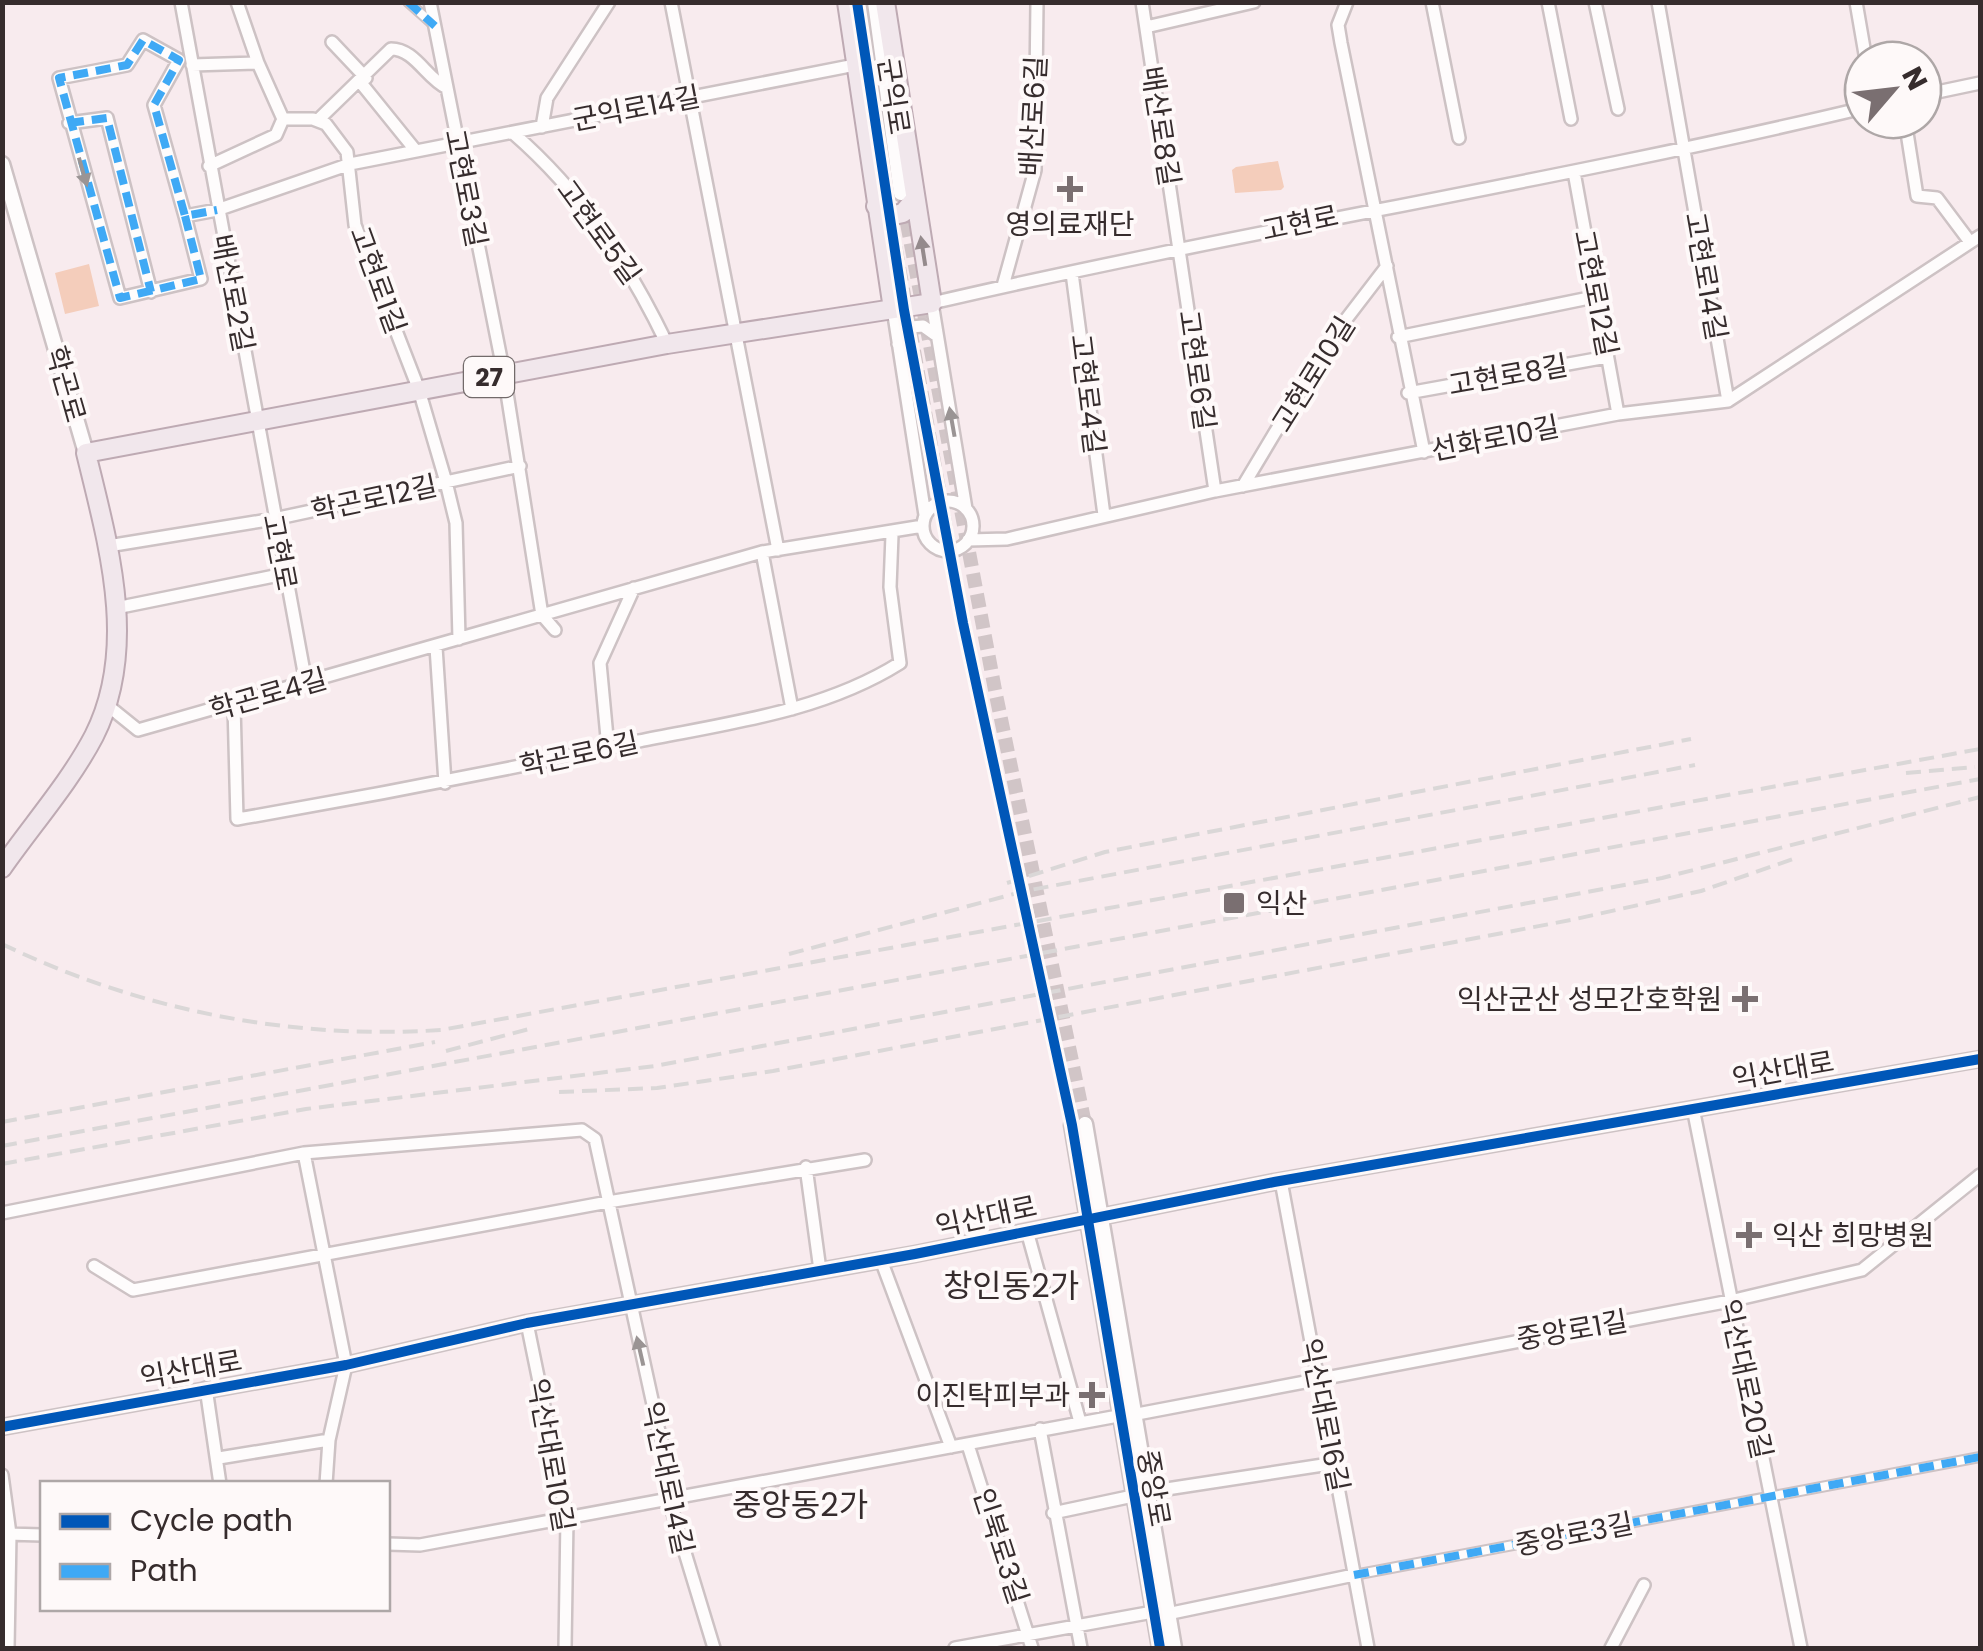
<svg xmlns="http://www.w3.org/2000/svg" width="1983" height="1651" viewBox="0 0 1983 1651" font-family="Poppins,'Noto Sans KR',sans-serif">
  <rect width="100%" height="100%" fill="#f8ebee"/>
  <!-- green -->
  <path fill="#f4cdbb" d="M1278 161 1284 187 1281 190 1235 193 1232 170 1236 167Z
    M89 264 99 306 65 314 55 273Z"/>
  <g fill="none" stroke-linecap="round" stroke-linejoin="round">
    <!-- tertiary-tunnel -->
    <path stroke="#d1c5c7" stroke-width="14" stroke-dasharray="14 7" stroke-linecap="butt" d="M903 202 995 690 1085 1124
      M888 206 963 623 1072 1125"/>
    <!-- pedestrian casing -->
    <g stroke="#cdc2c4" stroke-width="12">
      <path id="pedestrian" d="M408 2 435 26
        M1354 1575 1980 1457"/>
    </g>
    <!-- minor casing -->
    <g stroke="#cdc2c4" stroke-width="16">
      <path id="minor" d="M181 2 306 683
        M237 2 258 63
        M430 2 504 374 542 615 555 630
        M671 2 778 550
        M1142 2 1215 491
        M1347 2 1338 25 1341 43 1424 452
        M1432 2 1459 138
        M1548 2 1571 119
        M1595 2 1618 109
        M1658 2 1728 401
        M1856 2 1866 60
        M1146 27 1254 2
        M332 42 366 78
        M192 65 258 63 283 119H313L326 124 347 152 355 225 419 390 446 482 456 523 459 639
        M361 83 416 151
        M1923 95 1980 83
        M318 120 391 49C415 49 426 78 447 88
        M1905 120 1917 196 1937 198 1970 242
        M69 123 107 118 151 292
        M542 127 547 98 609 2
        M513 133C582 193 628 263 667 344
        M209 166 276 135 283 119
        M1574 172 1618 414
        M185 216 201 279 120 298 59 78 127 65 143 40 179 60 154 105 185 216 217 210 350 164 855 65
        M1072 273 1104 515
        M1003 286 1035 170 1037 2
        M893 309 925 515
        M1398 337 1594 297
        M898 344 911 327 923 326 937 336
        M1408 393 1607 357
        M1243 486 1331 339 1387 266
        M923 526a25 25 0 1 1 50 0a25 25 0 1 1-50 0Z
        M966 509 932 303C1241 231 1554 182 1863 108
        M968 540 1007 539 1215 491 1618 414 1728 401 1980 236
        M108 546 274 519 520 466
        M762 552 792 709
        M116 608 284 574
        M436 647 445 783
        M107 705 138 730 762 552 923 526
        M234 705 237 819C371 796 505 770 639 741 728 723 822 712 900 663L890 587 892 535
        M608 748 600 663 634 588
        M1693 1108 1801 1648
        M304 1153 346 1365 329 1440 326 1484
        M806 1167 820 1270
        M1281 1181 1368 1648
        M2 1213 304 1153 582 1130 595 1139 668 1473 669 1500 714 1648
        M1027 1231 1080 1422
        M881 1260 951 1447
        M94 1266 133 1290 608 1202 865 1160
        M527 1323 567 1518 565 1648
        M206 1388 220 1484
        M1132 1415 1730 1301 1862 1270 1980 1175
        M1040 1429 1081 1648
        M968 1445 1032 1648
        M219 1458 329 1440
        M2 1475 10 1534 8 1648
        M1147 1492 1336 1463
        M1053 1513 1133 1496
        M7 1534 42 1535
        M388 1544 420 1545 1118 1416
        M1167 1614 1354 1575
        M955 1648 1153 1612
        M1611 1648 1644 1585"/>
    </g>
    <!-- tertiary casing -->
    <g stroke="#cdc2c4" stroke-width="19">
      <path id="tertiary" d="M857 2 886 195
        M875 2 901 193
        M2 164 86 453
        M1085 1124 1174 1648
        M1072 1125 1160 1648
        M2 1427 346 1365 527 1323 915 1254 1274 1182 1980 1059"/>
    </g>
    <!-- primary casing -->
    <g stroke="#beaab3" stroke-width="22">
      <path id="primary" d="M847 2 893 309
        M876 206 894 215 903 213 915 199
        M2 868C32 825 70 782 94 736 139 647 108 544 86 453L667 344 932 303 885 2"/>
    </g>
    <!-- pedestrian -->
    <use href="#pedestrian" stroke="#fefcfc" stroke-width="8"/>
    <!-- minor -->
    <use href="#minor" stroke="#fefcfc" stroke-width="11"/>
    <!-- tertiary -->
    <use href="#tertiary" stroke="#fefcfc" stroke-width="14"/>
    <!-- primary -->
    <use href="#primary" stroke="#f1e7ec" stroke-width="18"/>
    <!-- rail -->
    <path stroke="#dad7d7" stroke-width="4" stroke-dasharray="15 8" stroke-linecap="butt" d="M1906 773 1975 767
      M1007 883 1105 852 1691 739
      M2 944C139 1010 290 1040 441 1030L1980 749
      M789 954 1025 891 1695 765
      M446 1051 533 1028
      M559 1092 657 1088 773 1071 1571 920 1701 891 1799 857
      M2 1122 435 1042
      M2 1146 1980 779
      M2 1164 306 1109 655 1066 1662 878 1980 797"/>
    <!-- quiet -->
    <path stroke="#3fa9f5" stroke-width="8" stroke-dasharray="15 8" stroke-linecap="butt" d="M408 2 435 26
      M69 123 107 118 151 292
      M185 216 201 279 120 298 59 78 127 65 143 40 179 60 154 105 185 216 217 210
      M1354 1575 1980 1457"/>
    <!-- cycleway casing -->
    <g stroke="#fef9f9" stroke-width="16">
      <path id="cycleway" d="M857 2 904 310 963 623 1072 1125 1160 1648
        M2 1427 346 1365 527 1323 915 1254 1274 1182 1980 1059"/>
    </g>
    <!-- cycleway -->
    <use href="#cycleway" stroke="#0057b8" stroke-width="10"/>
  </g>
  <!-- one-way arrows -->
  <defs><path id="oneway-solid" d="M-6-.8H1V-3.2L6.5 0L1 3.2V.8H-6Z" transform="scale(2.5)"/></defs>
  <g fill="#9a9494">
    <use href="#oneway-solid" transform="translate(83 172) rotate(74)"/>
    <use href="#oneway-solid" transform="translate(952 422) rotate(-100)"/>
    <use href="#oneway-solid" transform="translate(640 1351) rotate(-103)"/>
  </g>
  <use fill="#948a8c" href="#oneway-solid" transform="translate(923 251) rotate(-99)"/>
  <!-- markers -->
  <g fill="#7a6f71" stroke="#fef9f9" stroke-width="4">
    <path d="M1065 174h10v10h10v10h-10v10h-10v-10h-10v-10h10z"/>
    <rect x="1222" y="891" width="24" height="24" rx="5"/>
    <path d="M1740 984h10v10h10v10h-10v10h-10v-10h-10v-10h10z"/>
    <path d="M1744 1220h10v10h10v10h-10v10h-10v-10h-10v-10h10z"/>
    <path d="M1087 1380h10v10h10v10h-10v10h-10v-10h-10v-10h10z"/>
  </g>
  <g text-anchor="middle" stroke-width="8" stroke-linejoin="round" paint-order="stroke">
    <!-- shield labels -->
    <rect fill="#fef9f9" stroke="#726a6a" stroke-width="2.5" x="464" y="357" width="50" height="40" rx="8"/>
    <g font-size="25" font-weight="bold" fill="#362c2d">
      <text x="489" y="386">27</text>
    </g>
    <!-- street labels -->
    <g font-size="28" fill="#362c2d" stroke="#fef9f9">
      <text transform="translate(894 96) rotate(81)" y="10">군익로</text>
      <text transform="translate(636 108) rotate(-11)" y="10">군익로14길</text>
      <text transform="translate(1033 116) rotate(-87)" y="10">배산로6길</text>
      <text transform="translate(1161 126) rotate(81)" y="10">배산로8길</text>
      <text transform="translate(466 188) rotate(79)" y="10">고현로3길</text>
      <text transform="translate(1300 223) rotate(-12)" y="10">고현로</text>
      <text transform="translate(599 232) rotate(54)" y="10">고현로5길</text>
      <text transform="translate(1706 276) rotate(80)" y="10">고현로14길</text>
      <text transform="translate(378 280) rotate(70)" y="10">고현로1길</text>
      <text transform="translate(233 293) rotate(79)" y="10">배산로2길</text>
      <text transform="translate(1596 293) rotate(79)" y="10">고현로12길</text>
      <text transform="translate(1197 370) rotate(82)" y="10">고현로6길</text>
      <text transform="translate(1313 374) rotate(-58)" y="10">고현로10길</text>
      <text transform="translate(1508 375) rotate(-10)" y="10">고현로8길</text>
      <text transform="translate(66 384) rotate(74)" y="10">학곤로</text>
      <text transform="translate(1088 394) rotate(83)" y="10">고현로4길</text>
      <text transform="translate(1495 438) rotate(-11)" y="10">선화로10길</text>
      <text transform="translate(374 498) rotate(-12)" y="10">학곤로12길</text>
      <text transform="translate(280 552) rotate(79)" y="10">고현로</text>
      <text transform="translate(268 694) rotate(-16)" y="10">학곤로4길</text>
      <text transform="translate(579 754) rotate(-12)" y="10">학곤로6길</text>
      <text transform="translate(1783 1070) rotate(-10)" y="10">익산대로</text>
      <text transform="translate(986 1216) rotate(-12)" y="10">익산대로</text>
      <text transform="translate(1572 1330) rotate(-10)" y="10">중앙로1길</text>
      <text transform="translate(191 1369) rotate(-10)" y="10">익산대로</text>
      <text transform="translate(1746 1379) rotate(78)" y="10">익산대로20길</text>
      <text transform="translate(1325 1415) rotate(79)" y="10">익산대로16길</text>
      <text transform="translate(551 1455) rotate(80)" y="10">익산대로10길</text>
      <text transform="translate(668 1478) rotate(78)" y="10">익산대로14길</text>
      <text transform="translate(1154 1488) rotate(80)" y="10">중앙로</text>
      <text transform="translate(1574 1534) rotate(-11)" y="10">중앙로3길</text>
      <text transform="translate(1001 1546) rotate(72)" y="10">인북로3길</text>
    </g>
    <!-- poi labels -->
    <g font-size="28" fill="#362c2d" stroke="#fef9f9" text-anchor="start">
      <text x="1070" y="234" text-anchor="middle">영의료재단</text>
      <text x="1256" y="913">익산</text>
      <text x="1722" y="1009" text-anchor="end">익산군산 성모간호학원</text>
      <text x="1772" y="1245">익산 희망병원</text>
      <text x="1070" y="1405" text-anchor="end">이진탁피부과</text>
    </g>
    <!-- quarter labels -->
    <g font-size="32" fill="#362c2d" stroke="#fef9f9">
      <text x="1011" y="1297">창인동2가</text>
      <text x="800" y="1516">중앙동2가</text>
    </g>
  </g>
  <!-- border -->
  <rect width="1983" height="1651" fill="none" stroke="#362c2d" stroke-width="10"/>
  <!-- legend -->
  <rect x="40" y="1481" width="350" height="130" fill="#fef9f9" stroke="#aea7a7" stroke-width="2.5"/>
  <rect x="60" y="1514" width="50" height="15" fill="#0057b8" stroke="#aea7a7" stroke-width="2.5"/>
  <text x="130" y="1531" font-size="30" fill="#362c2d">Cycle path</text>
  <rect x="60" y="1564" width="50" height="15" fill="#3fa9f5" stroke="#aea7a7" stroke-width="2.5"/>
  <text x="130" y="1581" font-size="30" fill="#362c2d">Path</text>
  <!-- north arrow -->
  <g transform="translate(1893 90) rotate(62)"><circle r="48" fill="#fef9f9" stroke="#aea7a7" stroke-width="2.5"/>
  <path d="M0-8L18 38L0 25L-18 38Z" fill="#7a6f71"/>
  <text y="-15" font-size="28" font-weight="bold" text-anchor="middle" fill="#362c2d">N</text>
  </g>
</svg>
